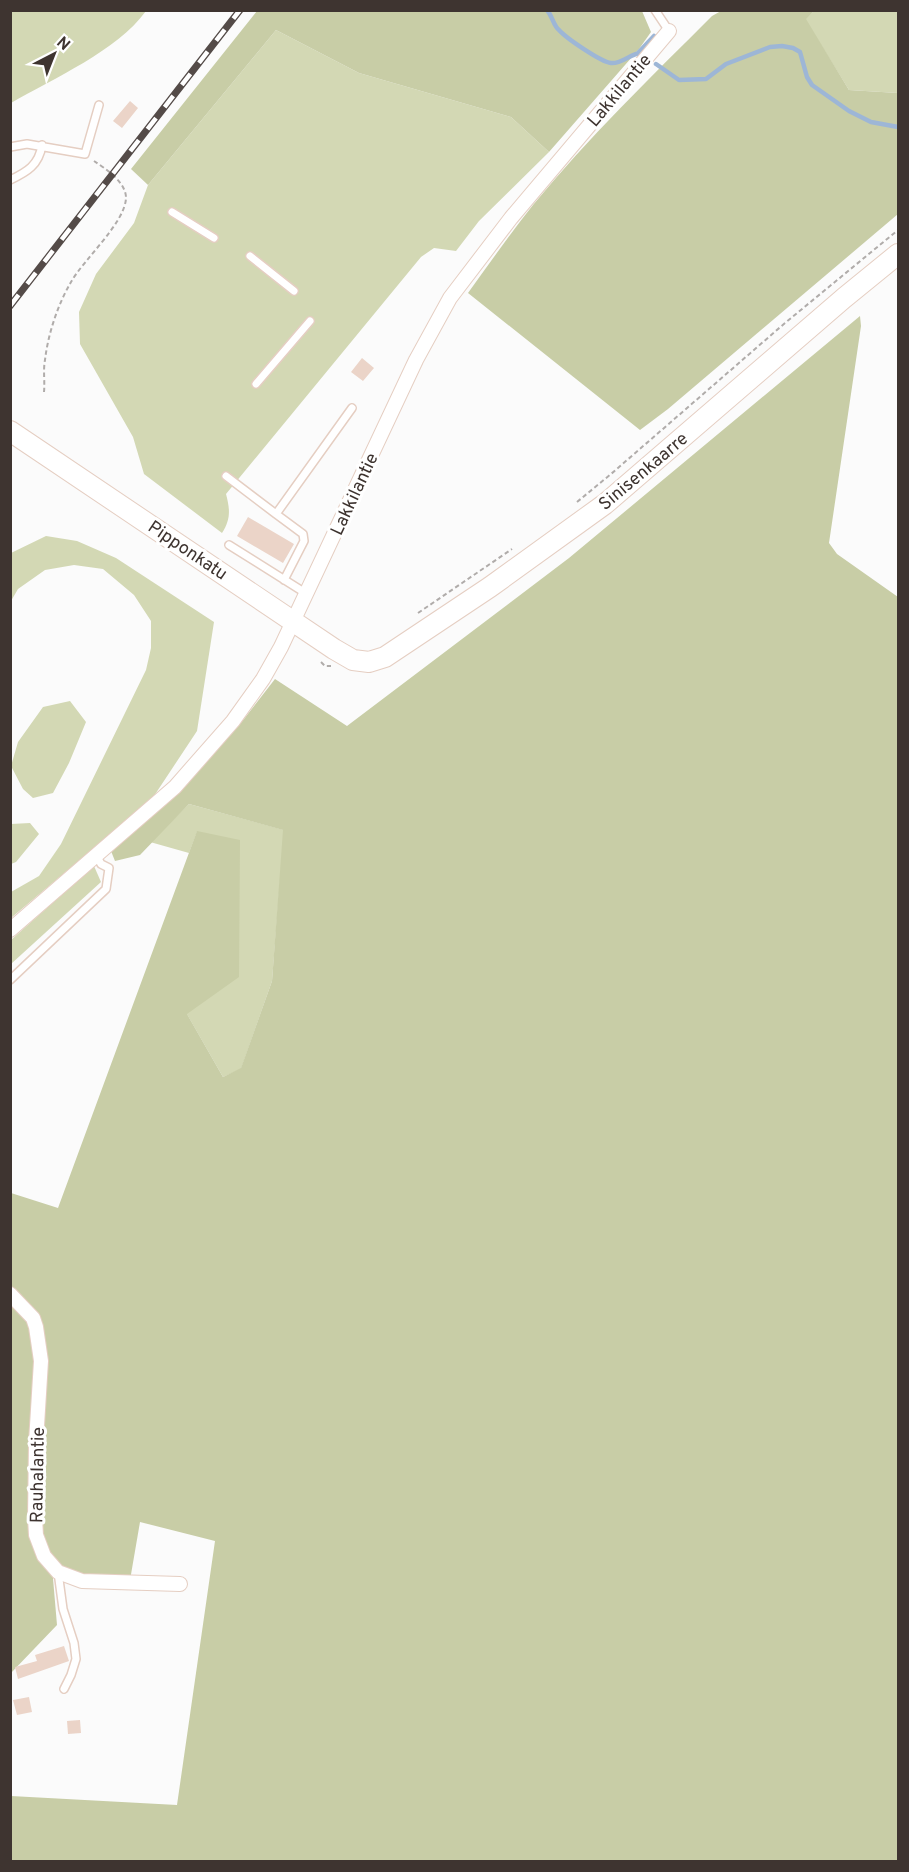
<svg xmlns="http://www.w3.org/2000/svg" width="909" height="1872" viewBox="0 0 909 1872" font-family="Overpass,sans-serif">
  <rect width="100%" height="100%" fill="#fbfbfb"/>
  <!-- green -->
  <path fill="#d3d8b4" d="M11 10H146V11C117 51 54 78 11 103Z
    M814 11H898V93L849 90 805 19Z
    M276 30 359 73 511 117 549 152 479 221 456 251 434 248 421 257 226 494C230 509 231 519 222 533L144 474 133 437 80 344 79 312 96 274 134 223 148 185Z
    M46 536 77 541 116 558 214 622 197 731 152 799 11 918V892L39 876 61 844 146 670 151 648V621L134 595 103 569 74 565 45 570 18 589 11 601V553Z
    M70 701 86 722 69 763 53 793 33 798 23 789 11 766 18 742 43 707Z
    M189 804 284 830 272 981 241 1069 223 1077 184 1009 197 832 189 853 150 842Z
    M30 823 39 834 16 862 11 864V824Z
    M94 866 101 882 11 964V940Z"/>
  <!-- forest -->
  <path fill="#c8cda6" d="M257 11H642L651 32 639 49 549 152 511 117 359 73 276 30 148 185 131 169Z
    M721 11H814L806 19 849 90 898 93V214L668 409 640 430 468 293C489 264 510 234 533 205 588 138 651 77 712 16Z
    M860 316 861 326 829 543 837 554 898 597V1861H11V1796L177 1805 215 1541 140 1522 129 1586 52 1567 57 1625 11 1673V1193L58 1208 197 831 240 840 239 977 187 1014 223 1077 241 1068 272 981 283 830 189 804 140 855 115 861 111 851 181 790 244 719 275 679 347 726 569 558Z"/>
  <g fill="none" stroke-linecap="round" stroke-linejoin="round">
    <!-- stream -->
    <path stroke="#9db6d6" stroke-width="4.5" d="M547 10C553 17 553 25 559 30 566 38 601 62 611 63 623 64 630 53 642 53
      M638 53 654 36
      M656 64 679 80 706 79 726 64 770 47 782 46 793 48 800 52 807 77 812 85 849 111 871 122 898 127"/>
  </g>
  <!-- building -->
  <path fill="#ebd4c8" d="M130 101 138 108 122 128 113 121Z
    M362 358 374 368 363 381 351 372Z
    M248 517 294 544 283 563 237 536Z
    M64 1646 69 1661 18 1679 15 1667 37 1661 35 1655Z
    M29 1697 32 1712 17 1715 13 1700Z
    M80 1720 81 1733 68 1734 67 1721Z"/>
  <g fill="none" stroke-linecap="round" stroke-linejoin="round">
    <!-- lane casing -->
    <g stroke="#e5cec2" stroke-width="10">
      <path id="lane" d="M655 10 669 31
        M10 147 27 144 85 154 99 105
        M10 180C27 172 39 165 42 145
        M172 212 214 238
        M250 256 294 291
        M256 384 310 321
        M226 476 276 514
        M229 545 307 594
        M284 580 304 541 303 534 276 514 352 408
        M10 980 106 889 109 868 101 864 96 855
        M58 1572 63 1609 74 1643 76 1659 71 1675 64 1689"/>
    </g>
    <!-- street casing -->
    <g stroke="#e5cec2" stroke-width="16">
      <path id="street" d="M10 930 175 787 233 721 263 679 281 647 416 360 450 298 511 218 669 31
        M10 1294 33 1318 36 1327 41 1361 36 1442 35 1518 36 1535 44 1556 58 1572 82 1581 180 1584"/>
    </g>
    <!-- secondary casing -->
    <g stroke="#e5cec2" stroke-width="22">
      <path id="secondary" d="M10 431 334 649 353 660 369 662 385 657 490 587 605 504 844 298 898 254"/>
    </g>
    <!-- path -->
    <path stroke="#b0acaa" stroke-width="2" stroke-dasharray="4.5 3" stroke-linecap="butt" d="M44 392C45 382 43 370 45 360 48 334 58 304 71 282 84 259 125 223 126 198 126 182 106 169 94 161
      M577 502 611 474 785 323 898 230
      M418 613 512 549
      M321 662 325 666H331"/>
    <!-- lane -->
    <use href="#lane" stroke="#fff" stroke-width="7"/>
    <!-- street -->
    <use href="#street" stroke="#fff" stroke-width="14"/>
    <!-- secondary -->
    <use href="#secondary" stroke="#fff" stroke-width="20"/>
    <!-- rail casing -->
    <g stroke="#544b48" stroke-width="7">
      <path id="rail" d="M10 306 240 10"/>
    </g>
    <!-- rail -->
    <use href="#rail" stroke="#fff" stroke-width="4.5" stroke-dasharray="14" stroke-linecap="butt"/>
  </g>
  <g text-anchor="middle" stroke-width="6" stroke-linejoin="round" paint-order="stroke">
    <!-- street labels -->
    <g font-size="18" fill="#3e3430" stroke="#fff">
      <text transform="translate(619 90) rotate(-50)" y="6">Lakkilantie</text>
      <text transform="translate(643 471) rotate(-40)" y="6">Sinisenkaarre</text>
      <text transform="translate(354 494) rotate(-65)" y="6">Lakkilantie</text>
      <text transform="translate(188 550) rotate(34)" y="6">Pipponkatu</text>
      <text transform="translate(37 1475) rotate(-89)" y="6">Rauhalantie</text>
    </g>
  </g>
  <!-- border -->
  <rect width="909" height="1872" fill="none" stroke="#3e3430" stroke-width="24"/>
  <!-- north arrow -->
  <g transform="translate(54 54) rotate(42)" stroke="#ffffff" stroke-width="4.5" paint-order="stroke">
  <path d="M0-4.5L10 22L0 15L-10 22Z" fill="#3e3430"/>
  <text y="-9" font-size="16" font-weight="bold" text-anchor="middle" fill="#3e3430">N</text>
  </g>
</svg>
